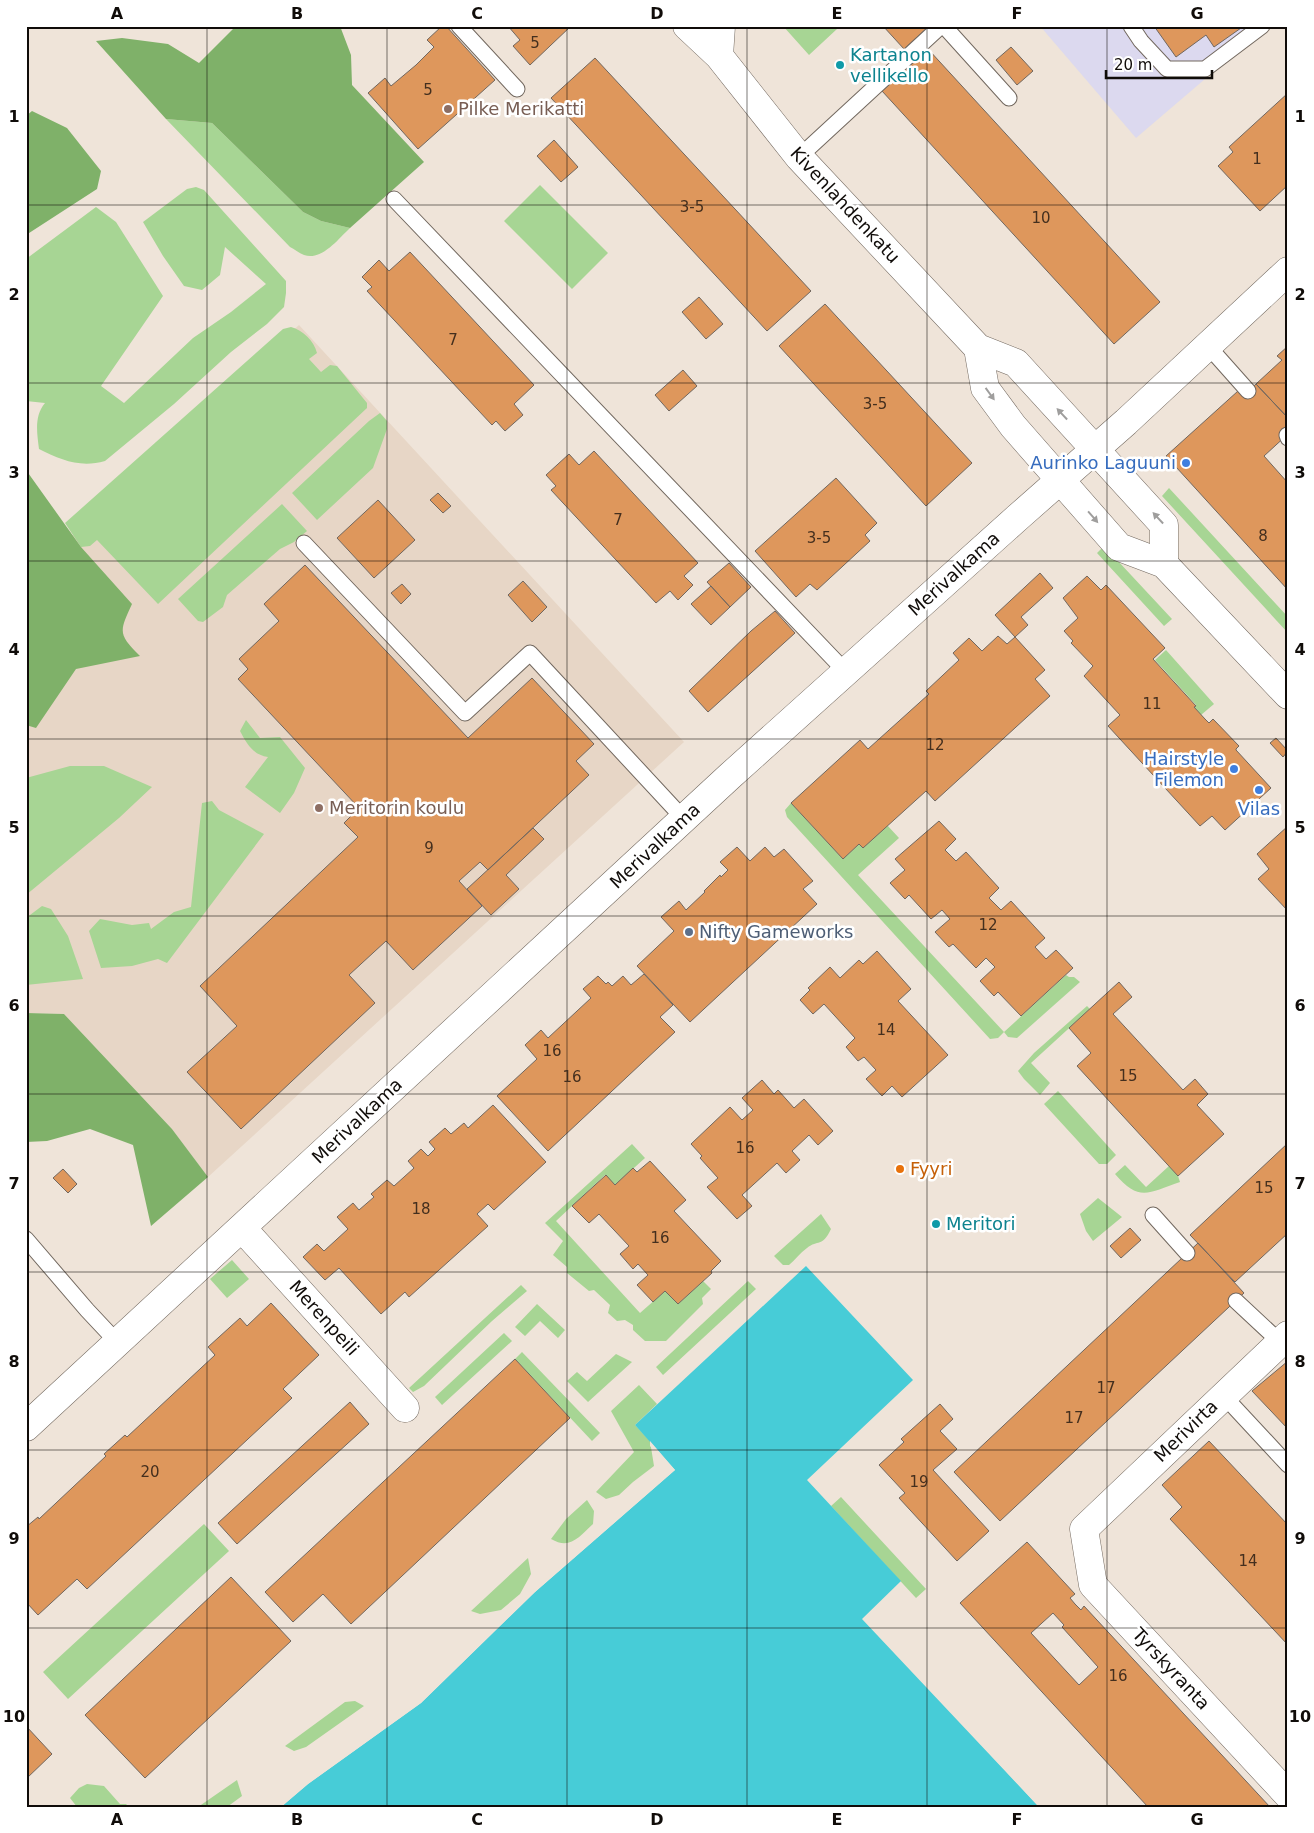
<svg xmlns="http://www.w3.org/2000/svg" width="1314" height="1833" viewBox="0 0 1314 1833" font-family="'DejaVu Sans',sans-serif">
  <rect width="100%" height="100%" fill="#efe4d9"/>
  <!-- commercial -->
  <path fill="#dcd9ef" d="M1040 26H1267L1136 138Z"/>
  <!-- built -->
  <path fill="#e7d6c6" d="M299 325 684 742 208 1177 172 1129 64 1014 26 1013V612L63 544Z"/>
  <!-- green -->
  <path fill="#a7d594" d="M783 26H834L837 29 809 55Z
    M166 119 212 123 303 212 321 221 350 228C338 239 322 261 304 255 299 253 294 249 290 247Z
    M540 185 608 253 572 289 504 221Z
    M196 187 204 190 286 281V293L284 307 267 324 231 352 174 404 105 461C80 468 61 460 39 449 37 433 34 416 45 403L26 401V259L96 207 116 222 163 296 101 386 124 403 193 338 231 312 266 284 225 247 220 275 202 290 184 286 163 256 143 222 187 189Z
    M291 327C303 330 314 341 317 353L309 359 321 372 330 365 337 366 367 403V408L158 604 97 540 90 546 81 547 65 523 283 329Z
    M380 413 387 421V429L373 468 317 520 292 493 369 421Z
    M1169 488 1288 617V633L1162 496Z
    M282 504 307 531 294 542 280 549 227 595 223 607 203 622 198 621 178 599Z
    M1104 546 1172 619 1164 626 1097 553Z
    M1166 650 1214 704 1201 715 1194 707 1196 705 1155 660Z
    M246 720 260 738 280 737 305 768 294 793 280 813 245 787 268 757C253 755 247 744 240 731Z
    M70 766H104L152 787 119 818 26 895V778Z
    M212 801 219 810 264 834 167 963 158 959 132 966 101 968 89 931 100 919 132 925 149 923 151 929 174 912 191 907 202 803Z
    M791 803 843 859 859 844 863 848 887 825 899 838 858 875 1004 1032 1066 975 1069 977H1074L1080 982 1017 1038 1008 1037 1004 1032 998 1038 990 1039 787 817 785 810Z
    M42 906 51 909 68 936 83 979 26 985V918Z
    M1087 1006 1090 1009 1031 1063 1050 1083 1040 1095 1024 1079 1018 1071 1034 1053Z
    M1058 1091 1116 1155 1107 1164H1099L1044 1104Z
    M632 1144 645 1158 615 1185 605 1175 556 1221 640 1313 665 1291 678 1304 703 1281 711 1289 702 1298 703 1304 666 1341H645L633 1330V1325L625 1320 617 1321 608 1313 610 1305 594 1290 589 1291 567 1273V1267L553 1255 563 1241 545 1223Z
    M1125 1165 1146 1187 1169 1166 1178 1176 1180 1182C1148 1193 1139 1202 1115 1174Z
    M1098 1198 1122 1217 1093 1241 1086 1231 1080 1214Z
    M821 1214 831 1229C822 1248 818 1239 807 1248 800 1253 795 1260 789 1265H783L774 1256Z
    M232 1260 249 1279 227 1298 210 1279Z
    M748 1281 756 1289 663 1375 656 1367Z
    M521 1285 527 1291 492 1321 424 1386 413 1392 409 1388Z
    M537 1304 565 1330 558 1338 540 1321 525 1336 515 1327Z
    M504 1333 512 1341 442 1405 435 1397Z
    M522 1352 600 1433 592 1441 515 1359Z
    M616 1354 632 1362 588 1402 567 1381 577 1372 587 1381Z
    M639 1385 657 1404 635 1425 650 1441 654 1466 633 1482 619 1495 606 1499 596 1492 634 1452 611 1411Z
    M841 1497 926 1589 916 1598 831 1506Z
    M587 1500 594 1511 593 1524C579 1537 570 1550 551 1539L566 1519Z
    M204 1524 229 1551 68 1699 43 1672Z
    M528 1558 531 1574 520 1594 501 1610 480 1614 471 1611Z
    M355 1701 364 1706 306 1747 294 1751 285 1746 345 1702Z
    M237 1780 242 1796 227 1807H198Z
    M87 1784 104 1786 120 1804H126L129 1807H77L70 1798 79 1788Z"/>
  <!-- forest -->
  <path fill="#7fb169" d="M236 26H340L351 55 352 85 424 162 350 228 321 221 303 212 212 123 166 119 96 41 122 38 168 44 199 63Z
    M32 111 67 128 101 171 97 189 26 235V116Z
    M26 470 81 547 132 604C119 632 118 634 140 656L76 669 36 728 26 725Z
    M26 1013 64 1014 172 1129 208 1177 151 1226 133 1145 90 1129 47 1141 26 1142Z"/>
  <!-- water -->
  <path fill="#47ccd7" d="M806 1266 913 1380 807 1480 901 1581 862 1619 1039 1807H281L308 1784 421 1703 535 1592 675 1470 635 1425Z"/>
  <!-- pier -->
  <path fill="#efe4d9" d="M650 1441 675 1470 535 1592 421 1703 308 1784 281 1807H279L307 1782 419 1701 533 1590 672 1470 650 1446Z
    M927 1683 1041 1805V1807H1039L926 1685Z"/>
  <!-- building -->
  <path fill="#de975c" stroke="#71675f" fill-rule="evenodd" d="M442 26H446L495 80 418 149 368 93 385 78 391 86 416 65 434 47 427 40Z
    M508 26H571L530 65 513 46 520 40Z
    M883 26H929L904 49Z
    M1154 26H1240L1241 28 1214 47 1206 35 1176 57Z
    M1011 47 1033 71 1017 85 996 60Z
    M928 49 1160 302 1114 344 882 91Z
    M595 58 811 291 767 331 551 98Z
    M1288 93V185L1260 211 1218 166 1233 152 1229 147Z
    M554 140 578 167 561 182 537 156Z
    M410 252 534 385 514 404 523 415 505 431 496 421 492 425 367 291 372 287 362 277 379 260 389 271Z
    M699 297 723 324 706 339 682 312Z
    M825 304 972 463 926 506 779 346Z
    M1288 346V418L1256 384 1282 360 1277 356Z
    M683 370 697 386 669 411 655 395Z
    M1256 384 1288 418V434L1264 456 1288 483V590L1166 456 1238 391 1243 396Z
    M594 451 698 563 684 576 693 585 678 600 670 591 656 603 551 490 556 486 546 475 569 454 579 465Z
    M836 478 877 523 865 535 870 541 817 590 810 584 796 597 755 551Z
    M438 493 451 506 443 513 430 500Z
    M378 500 415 540 374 578 337 538Z
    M729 563 751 587 730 607 707 582Z
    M305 565 468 738 532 678 594 744 576 761 589 775 488 870 480 862 459 881 482 906 413 970 386 941 349 975 375 1003 241 1129 187 1072 237 1026 200 986 358 837 344 823 359 808 238 679 248 669 239 659 279 621 264 604Z
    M1040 573 1053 588 1021 617 1028 625 1015 637 995 615Z
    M1087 576 1101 590 1106 585 1165 648 1153 659 1196 706 1194 707 1205 719 1209 723 1213 719 1239 746 1236 749V750L1271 788 1225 830 1212 816 1200 826 1108 726 1120 715 1084 676 1093 666 1071 643 1073 641 1064 631 1078 618 1063 598Z
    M523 581 547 607 532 622 508 595Z
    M402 584 411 594 401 604 391 593Z
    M711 586 730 607 711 625 691 604Z
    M775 611 795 633 708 712 689 691 751 631Z
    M998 636 1007 644 1015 637 1045 670 1035 679 1050 696 935 801 926 791 863 848 859 844 843 859 791 803 860 740 868 749 929 694 926 691 959 660 953 653 969 638 982 651Z
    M1276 738 1288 751 1283 757 1270 743Z
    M939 821 956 839 945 850 956 861 966 852 999 888 989 898 1001 910 1011 901 1045 938 1035 947 1046 959 1056 950 1073 968 1021 1016 998 992 994 996 980 981 995 967 986 958 976 968 953 944 949 947 935 932 950 919 942 910 931 919 909 895 905 899 890 883 905 870 895 859Z
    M1288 826V911L1258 879 1269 869 1257 854Z
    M533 828 544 839 506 875 519 889 491 915 467 889Z
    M737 847 750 861 765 847 774 857 784 849 813 881 803 889 817 904 690 1022 637 966 674 931 661 917 679 901 686 910 705 892 704 891 720 875 721 877 728 870 720 862Z
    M877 951 911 989 898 1001 948 1055 902 1097 892 1086 882 1096 866 1079 876 1070 864 1057 858 1061 846 1047 855 1038 824 1004 813 1014 800 1000 810 990 808 988 830 967 840 978 859 960 863 964Z
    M644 974 673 1005 660 1017 675 1032 548 1151 497 1096 537 1059 525 1045 541 1030 548 1038 591 998 583 989 598 976 606 984 608 982 612 986 623 976 631 985Z
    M1119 982 1132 997 1113 1014 1183 1090 1195 1079 1208 1094 1197 1105 1224 1134 1178 1176 1077 1066 1091 1053 1069 1028Z
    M762 1080 774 1094 778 1090 794 1108 804 1099 833 1131 818 1145 809 1135 792 1151 800 1160 786 1173 777 1163 742 1195 752 1206 737 1219 707 1187 718 1178 700 1158 702 1156 691 1144 730 1107 742 1120 753 1110 742 1098Z
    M493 1105 546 1162 494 1210 488 1204 477 1214 488 1226 409 1297 405 1292 381 1314 339 1268 325 1280 303 1257 317 1244 324 1251 348 1229 337 1217 353 1203 359 1210 374 1197 371 1194 387 1180 394 1186 414 1168 408 1161 421 1149 428 1156 435 1149 429 1142 445 1128 451 1134 464 1123 468 1128Z
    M1288 1143V1233L1235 1282 1190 1235Z
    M650 1161 686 1200 674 1211 721 1261 711 1271 712 1273 678 1304 665 1291 653 1302 637 1285 648 1275 638 1264 633 1269 620 1254 629 1246 599 1214 589 1223 572 1206 606 1175 615 1185 633 1168 637 1172Z
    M63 1169 77 1184 68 1193 53 1178Z
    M1130 1228 1141 1240 1121 1258 1110 1246Z
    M1198 1243 1244 1293 1000 1521 954 1472Z
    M271 1303 319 1355 283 1389 292 1398 87 1589 77 1579 38 1615 26 1602V1527L38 1517 39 1519 106 1456 104 1454 125 1435 127 1437 215 1355 208 1347 240 1318 247 1326Z
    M515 1359 570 1418 351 1624 323 1594 293 1622 265 1592Z
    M1288 1361V1429L1252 1391Z
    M350 1402 369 1424 237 1544 218 1523Z
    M940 1404 953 1419 940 1431 957 1449 933 1470 989 1531 957 1561 899 1498 905 1493 879 1465 904 1442 901 1439Z
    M1209 1441 1288 1525V1645L1170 1519 1182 1507 1162 1485Z
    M1027 1542 1075 1594 1070 1598 1075 1604 1081 1610 1084 1606 1270 1807H1148L960 1603ZM1053 1613 1064 1625 1062 1627 1098 1667 1079 1685 1031 1633Z
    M231 1577 291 1641 145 1778 85 1715Z
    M26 1726 52 1754 26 1779Z"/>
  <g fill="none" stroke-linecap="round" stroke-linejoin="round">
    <!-- service casing -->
    <g stroke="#72685f" stroke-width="17">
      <path id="service" d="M459 26 517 89
        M944 26 1009 98
        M1131 26 1141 41 1167 69H1205L1262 26
        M799 157 941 26
        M394 199 846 672
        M1208 346 1248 391
        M1287 435 1288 438
        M304 543 465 713 530 653 684 819
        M1153 1215 1187 1253
        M26 1239 87 1310 117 1342
        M1236 1301 1280 1342
        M1223 1395 1288 1465"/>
    </g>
    <!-- minor casing -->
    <g stroke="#72685f" stroke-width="29">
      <path id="minor" d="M242 1228 405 1408
        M1288 1335 1084 1529 1093 1585 1288 1795
        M26 1427 731 775 1017 518 1126 422 1288 271"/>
    </g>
    <!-- tertiary casing -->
    <g stroke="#72685f" stroke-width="29">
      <path id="tertiary" d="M687 26 719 56 799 157 978 348 1016 363 1164 525V564
        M719 56 721 26
        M978 348 985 388 1013 426 1119 547 1164 564 1288 695"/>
    </g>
    <!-- service -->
    <use href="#service" stroke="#fff" stroke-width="15"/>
    <!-- minor -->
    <use href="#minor" stroke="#fff" stroke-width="28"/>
    <!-- tertiary -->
    <use href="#tertiary" stroke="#fff" stroke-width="28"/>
  </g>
  <!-- one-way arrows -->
  <defs><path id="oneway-solid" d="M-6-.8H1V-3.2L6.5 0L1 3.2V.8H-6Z" transform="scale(1.25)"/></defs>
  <g fill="#9f9e9d">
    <use href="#oneway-solid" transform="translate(990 394) rotate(54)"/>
    <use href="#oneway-solid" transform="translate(1062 414) rotate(-133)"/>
    <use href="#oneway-solid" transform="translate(1093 517) rotate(49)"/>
    <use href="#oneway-solid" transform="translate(1158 518) rotate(-133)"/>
  </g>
  <!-- grid -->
  <path fill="none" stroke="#100c09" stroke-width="1" stroke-opacity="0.55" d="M207 26V1807M387 26V1807M567 26V1807M747 26V1807M927 26V1807M1107 26V1807M26 205H1288M26 383H1288M26 561H1288M26 739H1288M26 916H1288M26 1094H1288M26 1272H1288M26 1450H1288M26 1628H1288"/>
  <!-- markers -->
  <g fill="#0f9aa8" stroke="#fff" stroke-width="2">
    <circle cx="840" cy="65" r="5"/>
    <circle cx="936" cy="1224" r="5"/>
  </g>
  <g fill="#8d6e63" stroke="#fff" stroke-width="2">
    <circle cx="448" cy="109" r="5"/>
    <circle cx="319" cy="808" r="5"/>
  </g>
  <g fill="#3f7fe0" stroke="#fff" stroke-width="2">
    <circle cx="1186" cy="463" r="5"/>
    <circle cx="1234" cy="769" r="5"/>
    <circle cx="1259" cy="790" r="5"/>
  </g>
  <circle fill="#5c6f8a" stroke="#fff" stroke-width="2" cx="689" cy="932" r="5"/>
  <circle fill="#e8710a" stroke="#fff" stroke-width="2" cx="900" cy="1169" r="5"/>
  <g text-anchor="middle" stroke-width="5" stroke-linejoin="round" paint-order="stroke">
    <!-- number labels -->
    <g font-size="15" fill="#442f1e">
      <text x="535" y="48">5</text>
      <text x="428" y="95">5</text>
      <text x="1257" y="164">1</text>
      <text x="692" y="212">3-5</text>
      <text x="1041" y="223">10</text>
      <text x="453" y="345">7</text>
      <text x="875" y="409">3-5</text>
      <text x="618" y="525">7</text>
      <text x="1263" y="541">8</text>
      <text x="819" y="543">3-5</text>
      <text x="1152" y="709">11</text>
      <text x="935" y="750">12</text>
      <text x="429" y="853">9</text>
      <text x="988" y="930">12</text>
      <text x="886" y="1035">14</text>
      <text x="552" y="1056">16</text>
      <text x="1128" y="1081">15</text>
      <text x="572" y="1082">16</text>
      <text x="745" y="1153">16</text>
      <text x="1264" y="1193">15</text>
      <text x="421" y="1214">18</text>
      <text x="660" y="1243">16</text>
      <text x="1106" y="1393">17</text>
      <text x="1074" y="1423">17</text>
      <text x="150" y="1477">20</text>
      <text x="919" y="1487">19</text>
      <text x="1248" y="1566">14</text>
      <text x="1118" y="1681">16</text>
    </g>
    <!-- culture labels -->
    <g font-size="18" fill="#0d838f" stroke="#fff" text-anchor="start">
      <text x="850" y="61">Kartanon<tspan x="850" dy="21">vellikello</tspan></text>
      <text x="946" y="1230">Meritori</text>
    </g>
    <!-- education labels -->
    <g font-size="18" fill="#785e54" stroke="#fff" text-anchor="start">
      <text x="458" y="115">Pilke Merikatti</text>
      <text x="329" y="814">Meritorin koulu</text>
    </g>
    <!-- street labels -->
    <g font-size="18" fill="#100c09" stroke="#fff">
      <text transform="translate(845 205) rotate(47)" y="6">Kivenlahdenkatu</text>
      <text transform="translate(954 574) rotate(-42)" y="6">Merivalkama</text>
      <text transform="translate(655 846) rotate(-43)" y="6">Merivalkama</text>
      <text transform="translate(357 1121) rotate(-43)" y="6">Merivalkama</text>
      <text transform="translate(324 1318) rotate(48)" y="6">Merenpeili</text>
      <text transform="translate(1186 1431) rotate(-44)" y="6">Merivirta</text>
      <text transform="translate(1171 1669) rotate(47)" y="6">Tyrskyranta</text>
    </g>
    <!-- shop labels -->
    <g font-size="18" fill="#366cbe" stroke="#fff" text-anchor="end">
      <text x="1176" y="469">Aurinko Laguuni</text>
      <text x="1224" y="765">Hairstyle<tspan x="1224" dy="21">Filemon</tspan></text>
      <text x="1259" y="815" text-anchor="middle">Vilas</text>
    </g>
    <!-- service labels -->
    <g font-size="18" fill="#4e5e75" stroke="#fff" text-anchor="start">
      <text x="699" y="938">Nifty Gameworks</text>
    </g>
    <!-- food labels -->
    <g font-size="18" fill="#c56008" stroke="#fff" text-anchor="start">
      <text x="910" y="1175">Fyyri</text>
    </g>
  </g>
  <!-- border -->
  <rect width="1314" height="1833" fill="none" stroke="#ffffff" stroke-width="55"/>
  <!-- scale -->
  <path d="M1106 70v8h106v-8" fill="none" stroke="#100c09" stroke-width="2.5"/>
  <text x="1114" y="70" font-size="15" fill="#100c09" stroke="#ffffff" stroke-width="4" paint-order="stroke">20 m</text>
  <rect x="28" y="28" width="1258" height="1778" fill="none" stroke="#100c09" stroke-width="2"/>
  <g font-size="16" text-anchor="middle" font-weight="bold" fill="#100c09">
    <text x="117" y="19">A</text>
    <text x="297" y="19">B</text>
    <text x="477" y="19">C</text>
    <text x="657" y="19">D</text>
    <text x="837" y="19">E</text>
    <text x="1017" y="19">F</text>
    <text x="1197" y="19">G</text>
    <text x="14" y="122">1</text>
    <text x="1300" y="122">1</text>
    <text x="14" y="300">2</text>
    <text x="1300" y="300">2</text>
    <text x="14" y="478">3</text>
    <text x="1300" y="478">3</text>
    <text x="14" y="655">4</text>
    <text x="1300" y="655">4</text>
    <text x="14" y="833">5</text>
    <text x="1300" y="833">5</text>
    <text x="14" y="1011">6</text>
    <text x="1300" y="1011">6</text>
    <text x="14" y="1189">7</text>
    <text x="1300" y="1189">7</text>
    <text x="14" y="1367">8</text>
    <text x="1300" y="1367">8</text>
    <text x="14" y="1544">9</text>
    <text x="1300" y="1544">9</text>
    <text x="14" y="1722">10</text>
    <text x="1300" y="1722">10</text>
    <text x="117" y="1825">A</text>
    <text x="297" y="1825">B</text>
    <text x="477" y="1825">C</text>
    <text x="657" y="1825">D</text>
    <text x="837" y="1825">E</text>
    <text x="1017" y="1825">F</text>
    <text x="1197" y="1825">G</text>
  </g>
</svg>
